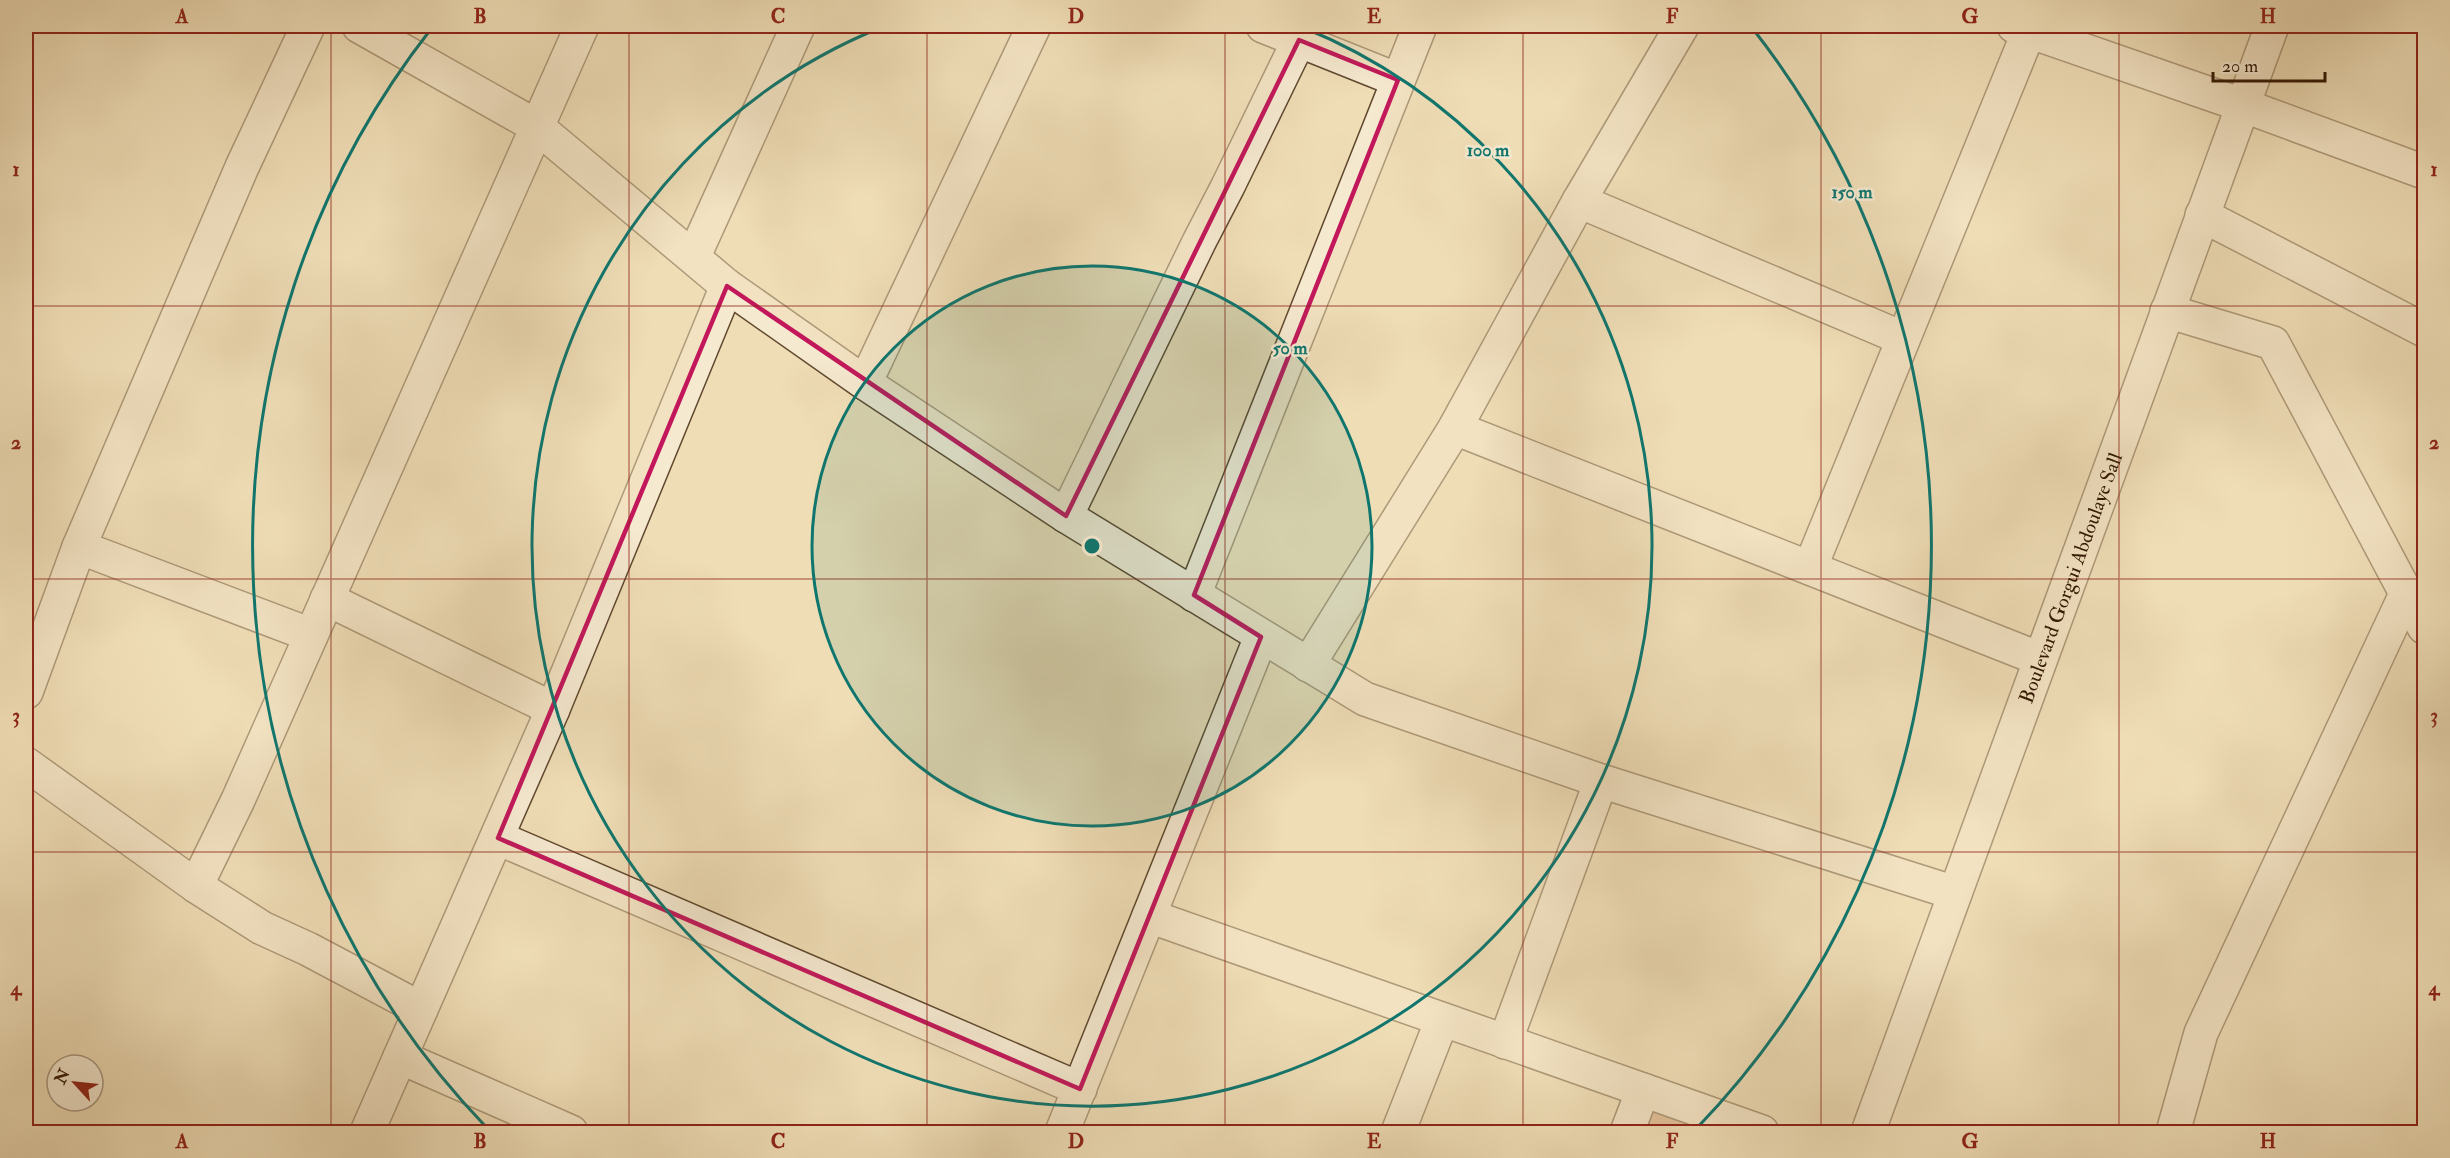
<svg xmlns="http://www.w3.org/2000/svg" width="2450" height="1158" viewBox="0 0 2450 1158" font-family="'IM FELL Double Pica',serif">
  <rect width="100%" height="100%" fill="#efddb6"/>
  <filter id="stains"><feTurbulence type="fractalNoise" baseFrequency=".00333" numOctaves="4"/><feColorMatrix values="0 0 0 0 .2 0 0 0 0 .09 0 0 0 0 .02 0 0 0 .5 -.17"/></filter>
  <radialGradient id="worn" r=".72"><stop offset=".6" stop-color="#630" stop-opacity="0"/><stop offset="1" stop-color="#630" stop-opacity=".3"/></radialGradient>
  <!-- building -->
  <path fill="#d5a078" stroke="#301700" stroke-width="1.5" d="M1655 1100 1720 1132H1642Z"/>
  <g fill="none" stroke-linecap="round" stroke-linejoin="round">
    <!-- minor casing -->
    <g stroke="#60482e" stroke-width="36">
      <g id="minor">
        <path d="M359 26 536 126 727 286 865 383 1066 516 1365 699 1601 781 1955 893"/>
        <path d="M1263 26 1398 80"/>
        <path d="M2014 26 2242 105 2424 172"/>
        <path d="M1579 201 1902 338"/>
        <path d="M2202 215 2424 330"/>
        <path d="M694 256 798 26"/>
        <path d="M2167 311 2273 343 2424 627"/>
        <path d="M865 383 1034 26"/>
        <path d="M1455 428 2040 659"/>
        <path d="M1066 516 1199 242 1228 186 1299 40"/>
        <path d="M79 547 311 635"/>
        <path d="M1810 568 2029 31"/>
        <path d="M1194 595 1420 26"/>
        <path d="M327 599 553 709"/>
        <path d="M1308 665 1455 428 1579 201 1682 26"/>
        <path d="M26 692 79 547 242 167 308 26"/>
        <path d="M26 764 196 886 262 928 308 949 421 1009"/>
        <path d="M498 838 1080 1089"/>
        <path d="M196 886 238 800 582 26"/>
        <path d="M1149 916 1643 1090"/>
        <path d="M1505 1042 1601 781"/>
        <path d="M400 1057 571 1132"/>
        <path d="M367 1132 553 709 727 286"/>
        <path d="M1062 1132 1261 637"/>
        <path d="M1398 1132 1442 1020"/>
        <path d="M1627 1132 1643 1090 1762 1132"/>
        <path id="s1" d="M1868 1132 2272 26"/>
        <path d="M2173 1132 2201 1033 2406 594"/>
      </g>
    </g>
    <!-- minor -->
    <use href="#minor" stroke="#f5e9d0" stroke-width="33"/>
  </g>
  <!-- marked area -->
  <path d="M0 0H2450V1158H0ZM1299 40 1398 80 1194 595 1261 637 1080 1089 498 838 727 286 1066 516Z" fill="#efddb6" fill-opacity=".55" fill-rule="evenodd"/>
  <path fill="none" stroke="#c2185b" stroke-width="4.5" stroke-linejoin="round" d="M1299 40 1398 80 1194 595 1261 637 1080 1089 498 838 727 286 1066 516Z"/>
  <!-- grid -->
  <path fill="none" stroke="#8f2418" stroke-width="1.5" stroke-opacity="0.55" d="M331 26V1132M629 26V1132M927 26V1132M1225 26V1132M1523 26V1132M1821 26V1132M2119 26V1132M26 306H2424M26 579H2424M26 852H2424"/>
  <!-- distance rings -->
  <circle cx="1092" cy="546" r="280" fill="#0f766e" fill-opacity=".12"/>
  <g fill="none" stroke="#0f766e" stroke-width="3">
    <circle cx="1092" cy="546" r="280"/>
    <path d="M1302 27A560 560 0 1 1 882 27"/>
    <path d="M488 1129A839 839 0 0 1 431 29M1753 29A839 839 0 0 1 1696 1129"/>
  </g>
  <g text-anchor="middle" stroke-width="5" stroke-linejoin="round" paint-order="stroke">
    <!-- street labels -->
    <g font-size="20" fill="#301700" stroke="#f5e9d0">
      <text dy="7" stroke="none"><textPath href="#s1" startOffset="590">Boulevard Gorgui Abdoulaye Sall</textPath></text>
    </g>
  </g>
  <circle cx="1092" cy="546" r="9" fill="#0f766e" stroke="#f5e9d0" stroke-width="3"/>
  <g font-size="18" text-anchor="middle" font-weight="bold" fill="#0f766e" stroke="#f5e9d0" stroke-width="5" stroke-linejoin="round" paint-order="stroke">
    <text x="1488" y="156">100 m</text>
    <text x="1852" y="198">150 m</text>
    <text x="1290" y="354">50 m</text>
  </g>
  <!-- margin -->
  <rect width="2450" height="1158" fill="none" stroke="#efddb6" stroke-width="66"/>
  <!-- north arrow -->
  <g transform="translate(75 1083) rotate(297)"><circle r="28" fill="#f5e9d0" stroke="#a6957d" stroke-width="1.5"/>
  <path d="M0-4.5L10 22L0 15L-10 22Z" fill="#8f2418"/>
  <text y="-9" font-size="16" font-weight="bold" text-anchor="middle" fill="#301700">N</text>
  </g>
  <!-- scale -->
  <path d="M2213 72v9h112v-9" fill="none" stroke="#301700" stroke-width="3"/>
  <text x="2222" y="72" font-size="18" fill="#301700" stroke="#f5e9d0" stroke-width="4.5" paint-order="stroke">20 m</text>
  <rect x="33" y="33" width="2384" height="1092" fill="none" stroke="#8f2418" stroke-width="2"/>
  <g font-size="20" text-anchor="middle" font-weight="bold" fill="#8f2418">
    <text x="182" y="23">A</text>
    <text x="480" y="23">B</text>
    <text x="778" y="23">C</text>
    <text x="1076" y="23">D</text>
    <text x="1374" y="23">E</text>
    <text x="1672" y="23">F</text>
    <text x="1970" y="23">G</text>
    <text x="2268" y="23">H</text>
    <text x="16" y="176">1</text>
    <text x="2434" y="176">1</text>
    <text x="16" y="449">2</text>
    <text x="2434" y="449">2</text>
    <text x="16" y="722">3</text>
    <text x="2434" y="722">3</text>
    <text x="16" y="995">4</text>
    <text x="2434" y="995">4</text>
    <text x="182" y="1148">A</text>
    <text x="480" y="1148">B</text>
    <text x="778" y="1148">C</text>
    <text x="1076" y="1148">D</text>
    <text x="1374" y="1148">E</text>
    <text x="1672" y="1148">F</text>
    <text x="1970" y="1148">G</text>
    <text x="2268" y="1148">H</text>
  </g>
  <rect width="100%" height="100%" filter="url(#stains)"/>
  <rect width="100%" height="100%" fill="url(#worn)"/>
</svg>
